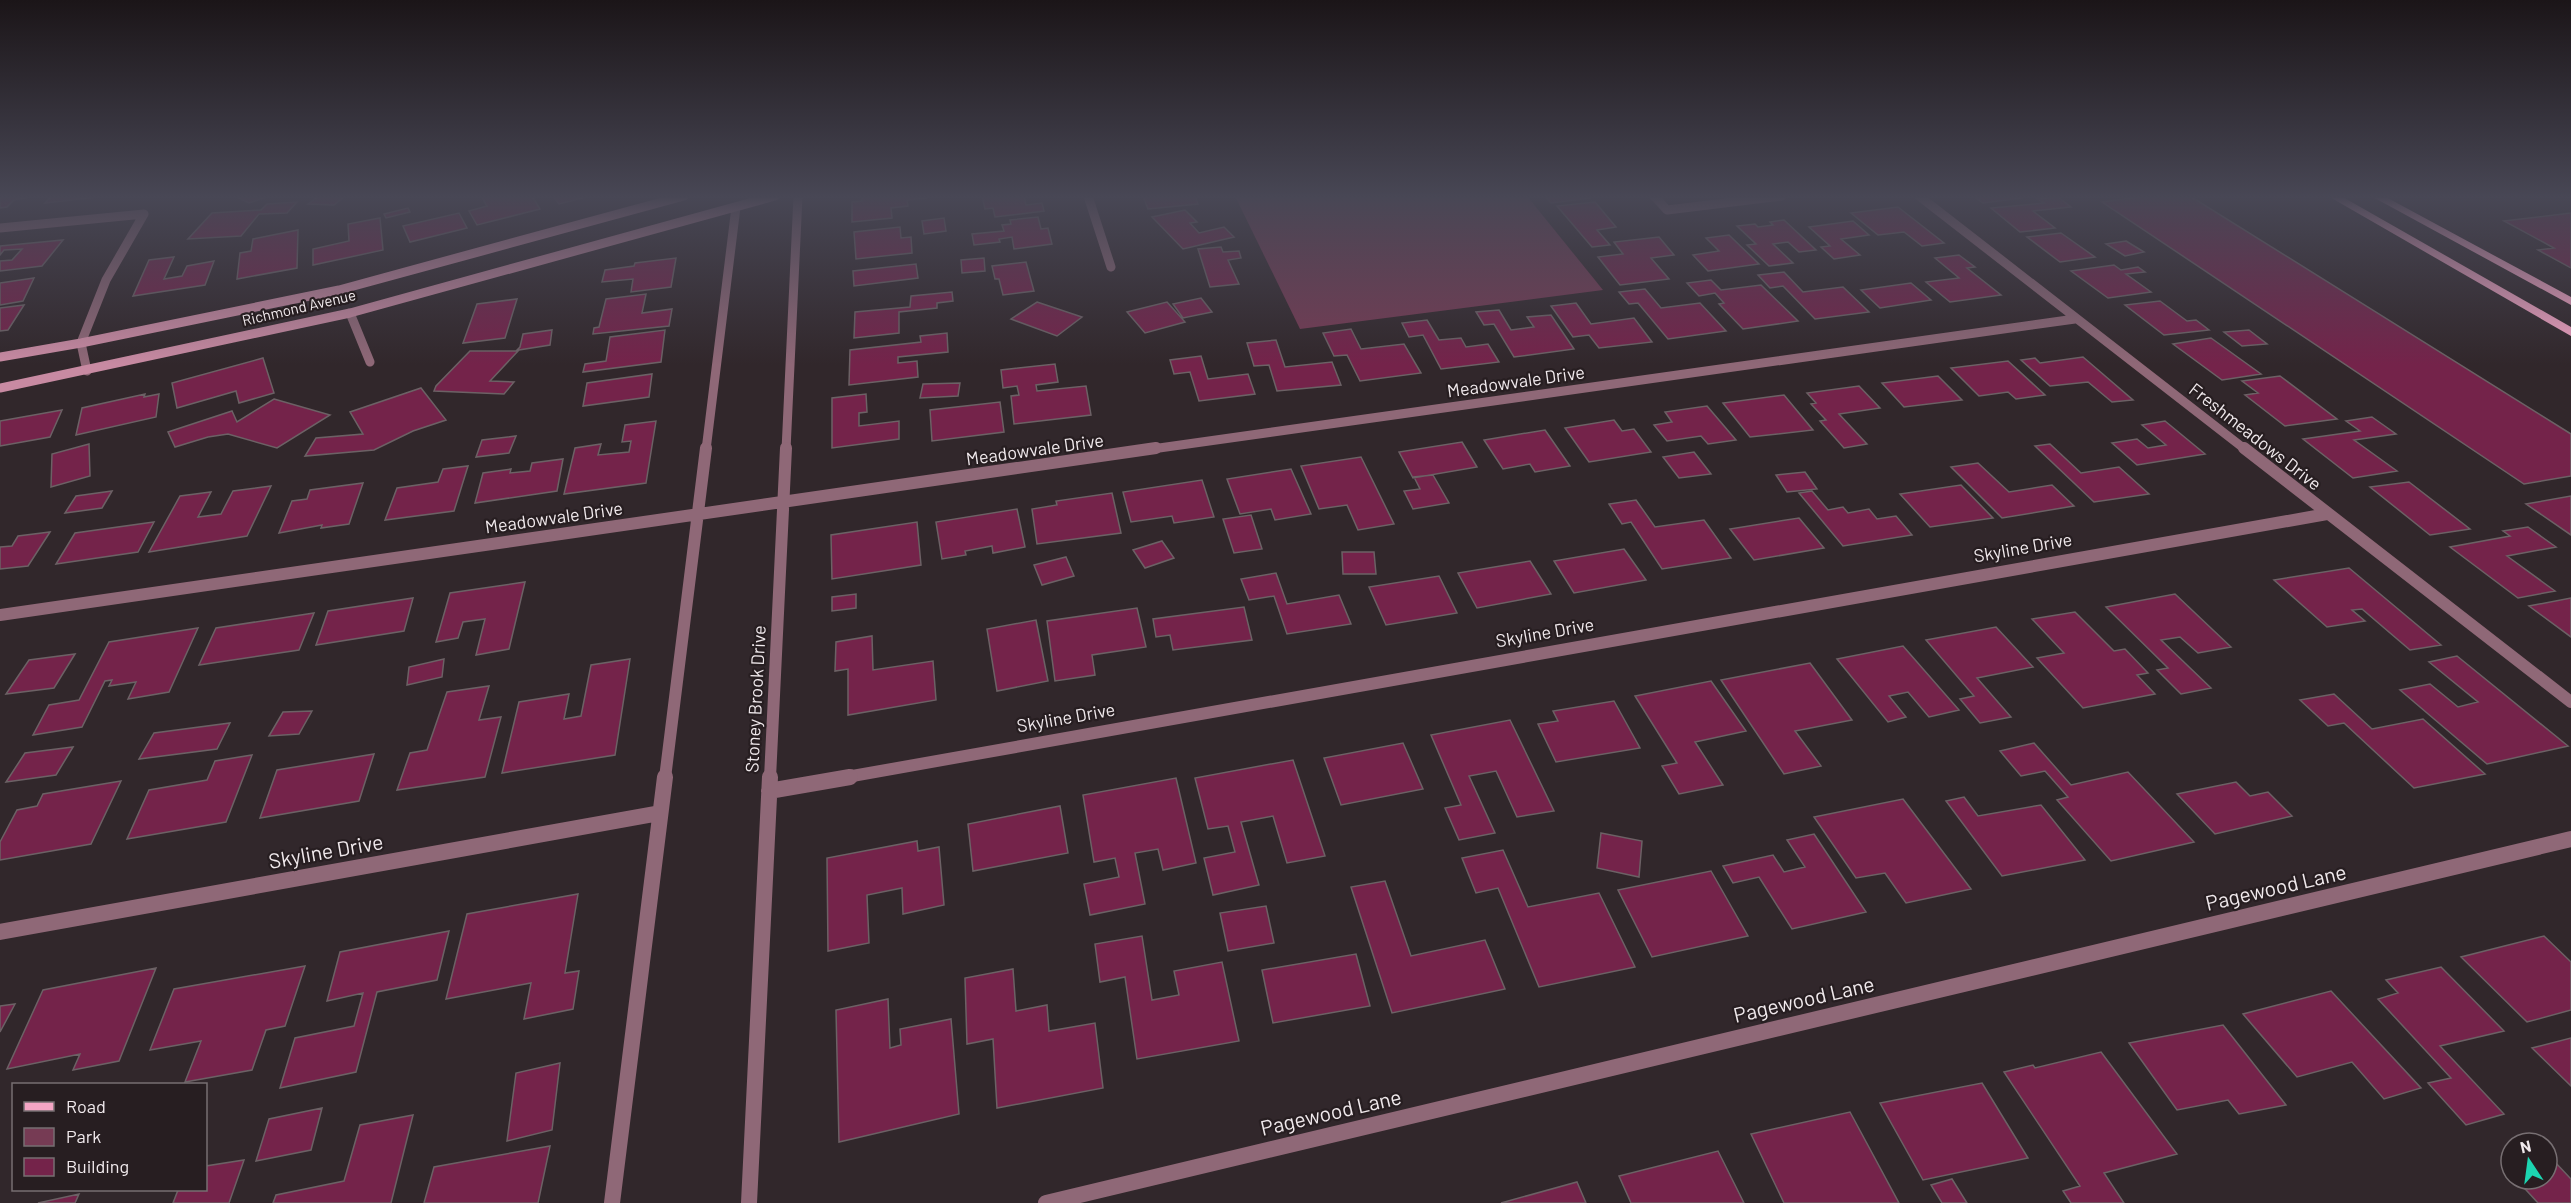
<svg xmlns="http://www.w3.org/2000/svg" width="2571" height="1203" viewBox="0 0 2571 1203" font-family="Barlow,sans-serif">
  <rect width="100%" height="100%" fill="#31272b"/>
  <!-- green -->
  <path fill="#763b54" d="M1235 196H1527L1603 290 1300 329Z"/>
  <!-- building -->
  <path fill="#74234a" stroke="#6c6165" stroke-width="1.5" d="M0 196H35L14 200 7 207 0 208Z
    M52 196H106L45 203Z
    M235 196H269L249 203Z
    M319 196H345L334 205 308 204Z
    M488 196H532L540 209 477 225 469 211 487 206 482 198Z
    M553 196H590L559 204Z
    M862 196H927V198L907 200 908 206 891 208 892 218 852 222V202L862 201Z
    M982 196H1024L1026 205 1042 203 1044 211 995 217 993 208 985 209Z
    M1143 196H1195L1198 204 1148 209Z
    M1545 196H1590L1591 198 1551 203Z
    M1973 196H2018L2021 198 1983 203Z
    M2148 196H2190L2571 434V476L2524 484 2102 202Z
    M2058 197 2071 207 2033 211 2055 228 2020 232 1991 208 2044 203 2038 199Z
    M297 202 287 213 259 214 241 236 188 239 212 213 261 210 267 204Z
    M1595 202 1616 227 1597 230 1610 245 1592 247 1557 206Z
    M1898 207 1944 243 1922 246 1904 232 1878 235 1851 213Z
    M408 208 410 212 386 218 384 214Z
    M1185 210 1197 222 1190 223 1199 233 1224 227 1234 237 1183 249 1152 217Z
    M459 213 467 228 410 242 403 226Z
    M2571 213V268L2538 250 2554 248 2504 221Z
    M1038 217 1041 229 1048 228 1052 244 1014 249 1012 237 999 239 1000 242 974 245 972 234 1004 231 1002 225 1011 224 1010 220Z
    M380 218 383 250 313 265V249L349 241 348 224Z
    M944 218 946 231 924 234 922 221Z
    M1784 220 1816 250 1799 252 1788 242 1773 244 1793 263 1769 266 1747 245 1756 244 1737 226 1755 224 1758 227 1773 225 1770 222Z
    M1853 221 1869 235 1841 239 1860 255 1834 259 1821 247 1830 246 1809 227Z
    M900 227 901 238 911 237 912 253 856 259 854 232Z
    M298 230 297 268 237 279 240 253 251 251 253 239Z
    M2061 233 2095 257 2060 262 2027 237Z
    M1729 235 1759 264 1708 271 1693 255 1719 251 1706 238Z
    M1659 237 1674 255 1651 258 1669 279 1620 285 1598 257 1623 254 1614 242Z
    M63 240 42 266 0 271V261L12 260 22 249 4 250 0 255V246Z
    M2126 241 2144 252 2125 256 2106 244Z
    M1221 247 1223 252 1239 251 1241 258 1228 260 1239 284 1210 287 1198 249Z
    M1959 255 1975 267 1967 268 2001 295 1950 302 1926 282 1959 278 1935 258Z
    M174 257 164 279 182 276 187 266 214 261 205 285 133 296 149 260Z
    M676 258 671 287 631 292 633 279 602 282 605 270 634 266 635 263Z
    M984 258 985 271 962 273 961 260Z
    M1026 262 1034 291 1003 295 999 279H995L992 266Z
    M916 264 918 278 854 286 853 271Z
    M2114 265 2121 270 2138 267 2145 272 2126 274 2151 292 2108 298 2071 271Z
    M1784 272 1803 292 1843 287 1869 312 1815 319 1783 286 1770 288 1758 275Z
    M34 278 23 301 0 305V283Z
    M1711 280 1721 290 1761 285 1798 321 1743 329 1719 304 1724 303 1715 293 1699 296 1687 283Z
    M1911 283 1931 300 1880 308 1861 290Z
    M1645 289 1661 308 1700 303 1726 331 1668 339 1638 303 1629 304 1619 292Z
    M952 292 953 301 937 303V308L899 312V333L854 338 855 312 910 307 911 296Z
    M646 294 642 313 672 309 669 326 593 334 594 328 599 327 606 299Z
    M1201 298 1212 312 1183 318 1173 304Z
    M517 299 505 338 463 343 477 304Z
    M2160 301 2187 321 2196 320 2209 330 2164 335 2125 305Z
    M1037 302 1082 317 1057 336 1011 319Z
    M1167 302 1185 322 1145 333 1127 312Z
    M1576 303 1591 324 1634 318 1652 342 1599 348 1589 335 1573 337 1551 306Z
    M24 305 8 330 0 331V308Z
    M1499 310 1511 330 1534 327 1527 317 1551 315 1574 349 1514 357 1494 324 1484 325 1476 312Z
    M1427 320 1439 340 1461 338 1466 347 1488 344 1499 362 1441 369 1423 335 1409 337 1402 323Z
    M1351 329 1361 349 1404 344 1421 373 1360 381 1347 355 1334 356 1323 333Z
    M552 330 550 345 519 350 490 381 514 382 504 394 434 391 436 386 470 351H516L520 347 523 334Z
    M665 330 661 362 583 372 585 364 606 361 610 337Z
    M2249 330 2267 344 2242 346 2224 332Z
    M947 333 948 352 898 357V363L917 361 918 377 849 385 850 350 921 342 920 336Z
    M2211 338 2261 374 2222 380 2173 344Z
    M1276 340 1285 367 1332 362 1341 385 1277 391 1269 365 1254 366 1247 343Z
    M1201 356 1208 379 1248 374 1255 394 1199 401 1190 372 1174 374 1170 360Z
    M2083 357 2133 400 2112 402 2088 382 2050 386 2021 360 2035 358 2040 363Z
    M263 358 274 393 239 403 236 391 177 408 172 383Z
    M2008 361 2045 395 2016 399 2008 392 1979 396 1951 368Z
    M1055 364 1058 382 1036 385 1037 391 1086 386 1091 415 1014 424 1011 396 1019 395 1017 386 1003 388 1001 370Z
    M652 374 649 397 583 406 587 383Z
    M1938 376 1962 400 1904 407 1882 383Z
    M2280 376 2337 419 2285 426 2245 395 2258 393 2242 381Z
    M960 383 958 396 920 398 923 384Z
    M1859 386 1880 408 1839 414 1867 444 1844 448 1820 421 1826 420 1811 404 1816 403 1807 393Z
    M421 388 446 420 413 431 374 450 305 456 316 438 363 434 350 412Z
    M145 394 144 397 159 394 156 417 76 435 82 408Z
    M866 394 867 412 859 413V426L899 421V439L832 448V398Z
    M1784 395 1813 430 1750 437 1723 403Z
    M274 399 330 415 277 448 228 434 208 437 175 447 168 432 232 411 237 422Z
    M1000 402 1004 432 932 441 930 410Z
    M1707 406 1736 440 1708 444 1701 436 1667 441 1654 425 1672 422 1665 412Z
    M62 410 50 437 0 446V421Z
    M2372 417 2396 434 2354 440 2397 471 2353 478 2303 439 2360 431 2346 421Z
    M1614 420 1622 431 1634 429 1651 452 1589 462 1565 428Z
    M656 421 646 483 564 494 575 448 601 444 598 455 629 452 631 441 622 442 625 425Z
    M2165 421 2205 454 2137 465 2112 443 2137 439 2148 448 2166 445 2142 425Z
    M1545 430 1570 466 1535 472 1530 464 1503 469 1484 440Z
    M516 436 509 453 476 457 482 440Z
    M1462 442 1477 467 1413 478 1399 452Z
    M89 444 90 476 51 487 52 454Z
    M2050 444 2081 473 2119 467 2149 494 2094 502 2035 446Z
    M1694 452 1711 474 1679 478 1663 457Z
    M1361 457 1394 524 1358 530 1347 505 1319 509 1301 466Z
    M563 459 557 491 475 503 483 473 511 469 510 473 530 471 532 463Z
    M1978 463 2009 492 2052 485 2074 506 2002 518 1951 467Z
    M468 466 454 511 385 520 397 488 438 482 443 469Z
    M1291 469 1311 514 1275 520 1271 509 1240 514 1227 479Z
    M1805 472 1817 489 1787 492 1776 475Z
    M1433 475 1449 503 1413 509 1404 491 1420 489 1414 477Z
    M1202 480 1214 517 1174 523 1172 516 1131 522 1123 492Z
    M2409 482 2470 529 2430 535 2370 487Z
    M363 483 349 524 321 528 322 525 279 533 292 501 307 499 310 490Z
    M1961 485 1993 518 1930 527 1900 494Z
    M271 486 247 536 149 552 180 496 211 492 198 517 221 514 233 491Z
    M112 491 102 508 65 513 76 496Z
    M1812 491 1828 510 1843 507 1848 513 1869 509 1877 519 1896 516 1912 535 1843 546 1799 493Z
    M1112 493 1121 533 1037 544 1032 509 1057 505 1056 501Z
    M2571 496V535L2526 504Z
    M1636 500 1655 527 1704 520 1731 558 1662 569 1631 522 1622 524 1609 504Z
    M1017 509 1025 547 993 553 992 546 965 551 966 555 942 559 936 522Z
    M1251 515 1262 549 1234 553 1223 519Z
    M1799 518 1824 548 1754 560 1730 529Z
    M154 522 138 552 56 564 75 533Z
    M917 522 921 565 832 579 831 535Z
    M2528 527 2556 547 2507 556 2555 591 2518 598 2450 547 2510 536 2503 531Z
    M50 532 28 566 0 569V547L12 546 18 536Z
    M1162 541 1174 558 1145 568 1133 550Z
    M1624 549 1646 580 1574 593 1554 561Z
    M1342 552H1374L1376 574H1343Z
    M1066 557 1074 576 1042 585 1034 565Z
    M1530 561 1551 594 1477 608 1458 573Z
    M2349 568 2441 645 2410 650 2362 609 2352 610 2365 621 2327 627 2274 580Z
    M1276 573 1287 604 1339 595 1351 624 1287 634 1274 596 1249 600 1241 579Z
    M1439 576 1457 613 1386 625 1369 587Z
    M525 582 509 649 476 655 485 619 463 622 458 638 436 642 450 593Z
    M856 594V608L832 611V597Z
    M2175 594 2231 647 2198 653 2180 637 2161 640 2211 688 2181 694 2157 670 2168 668 2106 607Z
    M413 598 404 631 316 645 328 611Z
    M2571 598V637L2529 606Z
    M1244 607 1252 640 1173 650 1170 635 1156 637 1153 619Z
    M1137 608 1146 647 1092 655 1095 675 1055 681 1047 621Z
    M2075 612 2114 651 2125 649 2148 673 2137 675 2155 694 2083 708 2037 658 2064 653 2032 619Z
    M314 613 299 650 199 665 216 628Z
    M1036 620 1048 681 997 691 987 629Z
    M1996 627 2033 667 1977 678 2011 717 1980 723 1960 699 1974 696 1926 640Z
    M198 628 169 692 128 699 136 682 109 686 112 680 105 681 82 727 33 735 49 705 79 700 109 642Z
    M872 636 873 670 933 661 936 700 848 715V669L835 671 836 642Z
    M1903 646 1959 710 1929 717 1908 692 1889 696 1906 717 1888 722 1837 659Z
    M75 654 54 688 6 694 29 660Z
    M2457 656 2568 746 2487 764 2400 690 2430 684 2458 707 2478 702 2429 662Z
    M444 659 442 677 407 685 409 667Z
    M630 659 615 755 502 773 519 702 569 694 564 719 581 716 591 665Z
    M1810 663 1852 720 1795 731 1821 766 1784 774 1721 680Z
    M1711 681 1746 731 1695 742 1723 785 1679 794 1662 766 1677 763 1635 696Z
    M489 686 479 720 501 717 485 777 397 790 410 753 427 750 447 692Z
    M2334 694 2372 729 2423 719 2485 774 2414 788 2344 723 2328 726 2300 700Z
    M1614 701 1640 748 1556 762 1538 724 1558 721 1553 711Z
    M312 711 299 734 269 736 283 712Z
    M1510 720 1554 811 1517 817 1496 771 1469 776 1495 833 1459 840 1445 808 1461 805 1431 735Z
    M230 723 217 749 139 759 154 733Z
    M1403 743 1423 789 1341 805 1324 758Z
    M2034 743 2071 785 2128 772 2194 842 2111 861 2057 800 2068 797 2045 771 2021 776 2000 751Z
    M73 747 56 775 6 782 25 753Z
    M374 754 359 801 260 818 277 770Z
    M252 755 226 822 127 839 149 790 207 780 215 761Z
    M1293 760 1325 856 1287 863 1273 816 1241 822 1259 885 1213 895 1204 858 1235 852 1228 826 1208 829 1195 778Z
    M1176 778 1196 863 1163 870 1158 849 1135 853 1145 904 1090 915 1084 884 1119 877 1115 858 1094 862 1083 795Z
    M121 781 91 844 0 860V842L17 810 37 806 43 794Z
    M2236 782 2250 796 2268 792 2292 816 2215 834 2177 794Z
    M1964 797 1978 816 2041 805 2085 860 2002 876 1946 801Z
    M1903 799 1971 889 1906 903 1885 873 1856 878 1814 817Z
    M1060 806 1068 853 973 871 968 824Z
    M1601 833 1642 841 1639 877 1597 868Z
    M1814 834 1866 912 1792 929 1759 877 1733 883 1723 866 1773 855 1784 872 1805 867 1787 840Z
    M917 841 918 851 939 847 944 905 903 914 902 888 867 895 869 943 828 951 827 858Z
    M1503 850 1528 907 1599 893 1635 967 1539 987 1498 888 1476 893 1462 858Z
    M1711 871 1748 936 1652 957 1618 890Z
    M1385 881 1411 956 1485 940 1505 989 1392 1013 1351 887Z
    M578 894 565 973 579 971 573 1009 524 1019 531 983 446 999 467 914Z
    M1266 906 1274 943 1228 951 1220 913Z
    M449 931 437 980 377 992 356 1072 280 1088 295 1038 354 1026 363 993 327 1001 340 952Z
    M1142 936 1152 1000 1179 995 1174 971 1222 962 1239 1041 1137 1059 1125 977 1100 982 1095 944Z
    M2544 936 2571 962V1010L2527 1022 2461 957Z
    M1356 954 1370 1006 1273 1023 1262 970Z
    M305 966 285 1026 266 1030 252 1070 185 1082 201 1041 150 1050 174 989Z
    M2441 967 2504 1031 2440 1046 2504 1114 2466 1125 2428 1083 2451 1078 2378 999 2398 993 2386 980Z
    M156 968 119 1061 73 1070 80 1054 7 1069 43 990Z
    M1013 969 1016 1011 1047 1005 1049 1031 1095 1023 1103 1088 997 1108 993 1039 967 1044 965 978Z
    M2331 991 2421 1088 2384 1099 2352 1062 2297 1077 2243 1014Z
    M888 999 890 1048 901 1045 900 1029 951 1019 959 1114 839 1142 836 1010Z
    M15 1004 0 1032V1006Z
    M2223 1025 2286 1105 2239 1114 2228 1100 2177 1110 2129 1043Z
    M2571 1038V1086L2532 1048Z
    M2101 1052 2177 1154 2104 1173 2124 1203H2071L2063 1191 2080 1186 2004 1072 2033 1065 2035 1068Z
    M560 1063 552 1130 507 1141 516 1073Z
    M1982 1083 2028 1158 1923 1180 1880 1103Z
    M322 1108 311 1150 256 1161 269 1119Z
    M1850 1112 1899 1203H1784L1751 1134Z
    M413 1115 391 1203H273L276 1195 344 1181 360 1125Z
    M550 1146 538 1203H424L434 1167Z
    M1718 1151 1744 1203H1631L1619 1176Z
    M244 1160 229 1203H173L178 1190H206V1166Z
    M2554 1161 2571 1179V1203H2538L2516 1179H2547V1163Z
    M1952 1179 1967 1203H1942L1931 1185Z
    M1577 1182 1586 1203H1501Z
    M79 1194 75 1203H38Z"/>
  <g fill="none" stroke-linecap="round" stroke-linejoin="round">
    <!-- minor-far2 -->
    <path stroke="#8f6877" stroke-width="9" d="M1088 196 1111 267
      M1654 196 1667 210 1782 196
      M1919 196 2246 450
      M0 228 144 214 106 280 81 343 87 371
      M350 313 370 362
      M706 450 736 207
      M786 450 798 196
      M1145 450 2075 319"/>
    <!-- minor-far1 -->
    <path stroke="#8f6877" stroke-width="12" d="M2244 448 2571 702
      M0 615 1156 448
      M665 778 706 448
      M770 778 786 448
      M841 778 2327 514"/>
    <!-- minor -->
    <path stroke="#8f6877" stroke-width="16" d="M769 791 850 777
      M0 932 660 813
      M612 1203 665 777
      M749 1203 770 777
      M1046 1203 2571 839"/>
    <!-- secondary -->
    <path stroke="#c88aa2" stroke-width="9" d="M0 357 81 343 339 290 684 196
      M0 388 350 313 775 196"/>
    <!-- primary -->
    <path fill="#f4a5c4" fill-rule="evenodd" d="M2328 196H2341L2571 327V336Z
      M2371 196H2384L2571 297V305Z"/>
  </g>
  <!-- sky -->
  <linearGradient id="sky" x2="0" y2="1"><stop stop-color="#1b1518"/><stop offset="0.54" stop-color="#484755"/><stop offset="1" stop-color="#484755" stop-opacity="0"/></linearGradient>
  <rect width="2571" height="365" fill="url(#sky)"/>
  <g text-anchor="middle" stroke-width="4.5" stroke-linejoin="round" paint-order="stroke">
    <!-- far-street labels -->
    <g font-size="15" fill="#f0e9ec" stroke="#271e21">
      <text transform="translate(299 308) rotate(-13)" y="5">Richmond Avenue</text>
    </g>
    <!-- street labels -->
    <g font-size="18" fill="#f0e9ec" stroke="#271e21">
      <text transform="translate(1516 382) rotate(-8)" y="6">Meadowvale Drive</text>
      <text transform="translate(2255 437) rotate(38)" y="6">Freshmeadows Drive</text>
      <text transform="translate(1035 450) rotate(-8)" y="6">Meadowvale Drive</text>
      <text transform="translate(554 518) rotate(-8)" y="6">Meadowvale Drive</text>
      <text transform="translate(2023 548) rotate(-10)" y="6">Skyline Drive</text>
      <text transform="translate(1545 633) rotate(-10)" y="6">Skyline Drive</text>
      <text transform="translate(756 699) rotate(-87)" y="6">Stoney Brook Drive</text>
      <text transform="translate(1066 718) rotate(-10)" y="6">Skyline Drive</text>
    </g>
    <!-- near-street labels -->
    <g font-size="21" fill="#f0e9ec" stroke="#271e21">
      <text transform="translate(326 852) rotate(-10)" y="7">Skyline Drive</text>
      <text transform="translate(2276 888) rotate(-13)" y="7">Pagewood Lane</text>
      <text transform="translate(1804 1000) rotate(-13)" y="7">Pagewood Lane</text>
      <text transform="translate(1331 1113) rotate(-13)" y="7">Pagewood Lane</text>
    </g>
  </g>
  <!-- legend -->
  <rect x="12" y="1083" width="195" height="108" fill="#271e21" stroke="#776f72" stroke-width="1.5"/>
  <rect x="24" y="1102" width="30" height="9" fill="#f4a5c4" stroke="#776f72" stroke-width="1.5"/>
  <text x="66" y="1113" font-size="18" fill="#f0e9ec">Road</text>
  <rect x="24" y="1128" width="30" height="18" fill="#763b54" stroke="#776f72" stroke-width="1.5"/>
  <text x="66" y="1143" font-size="18" fill="#f0e9ec">Park</text>
  <rect x="24" y="1158" width="30" height="18" fill="#74234a" stroke="#776f72" stroke-width="1.5"/>
  <text x="66" y="1173" font-size="18" fill="#f0e9ec">Building</text>
  <!-- north arrow -->
  <g transform="translate(2529 1161) rotate(347)"><circle r="28" fill="#271e21" stroke="#776f72" stroke-width="1.5"/>
  <path d="M0-4.5L10 22L0 15L-10 22Z" fill="#1cd5b1"/>
  <text y="-9" font-size="16" font-weight="bold" text-anchor="middle" fill="#f0e9ec">N</text>
  </g>
</svg>
